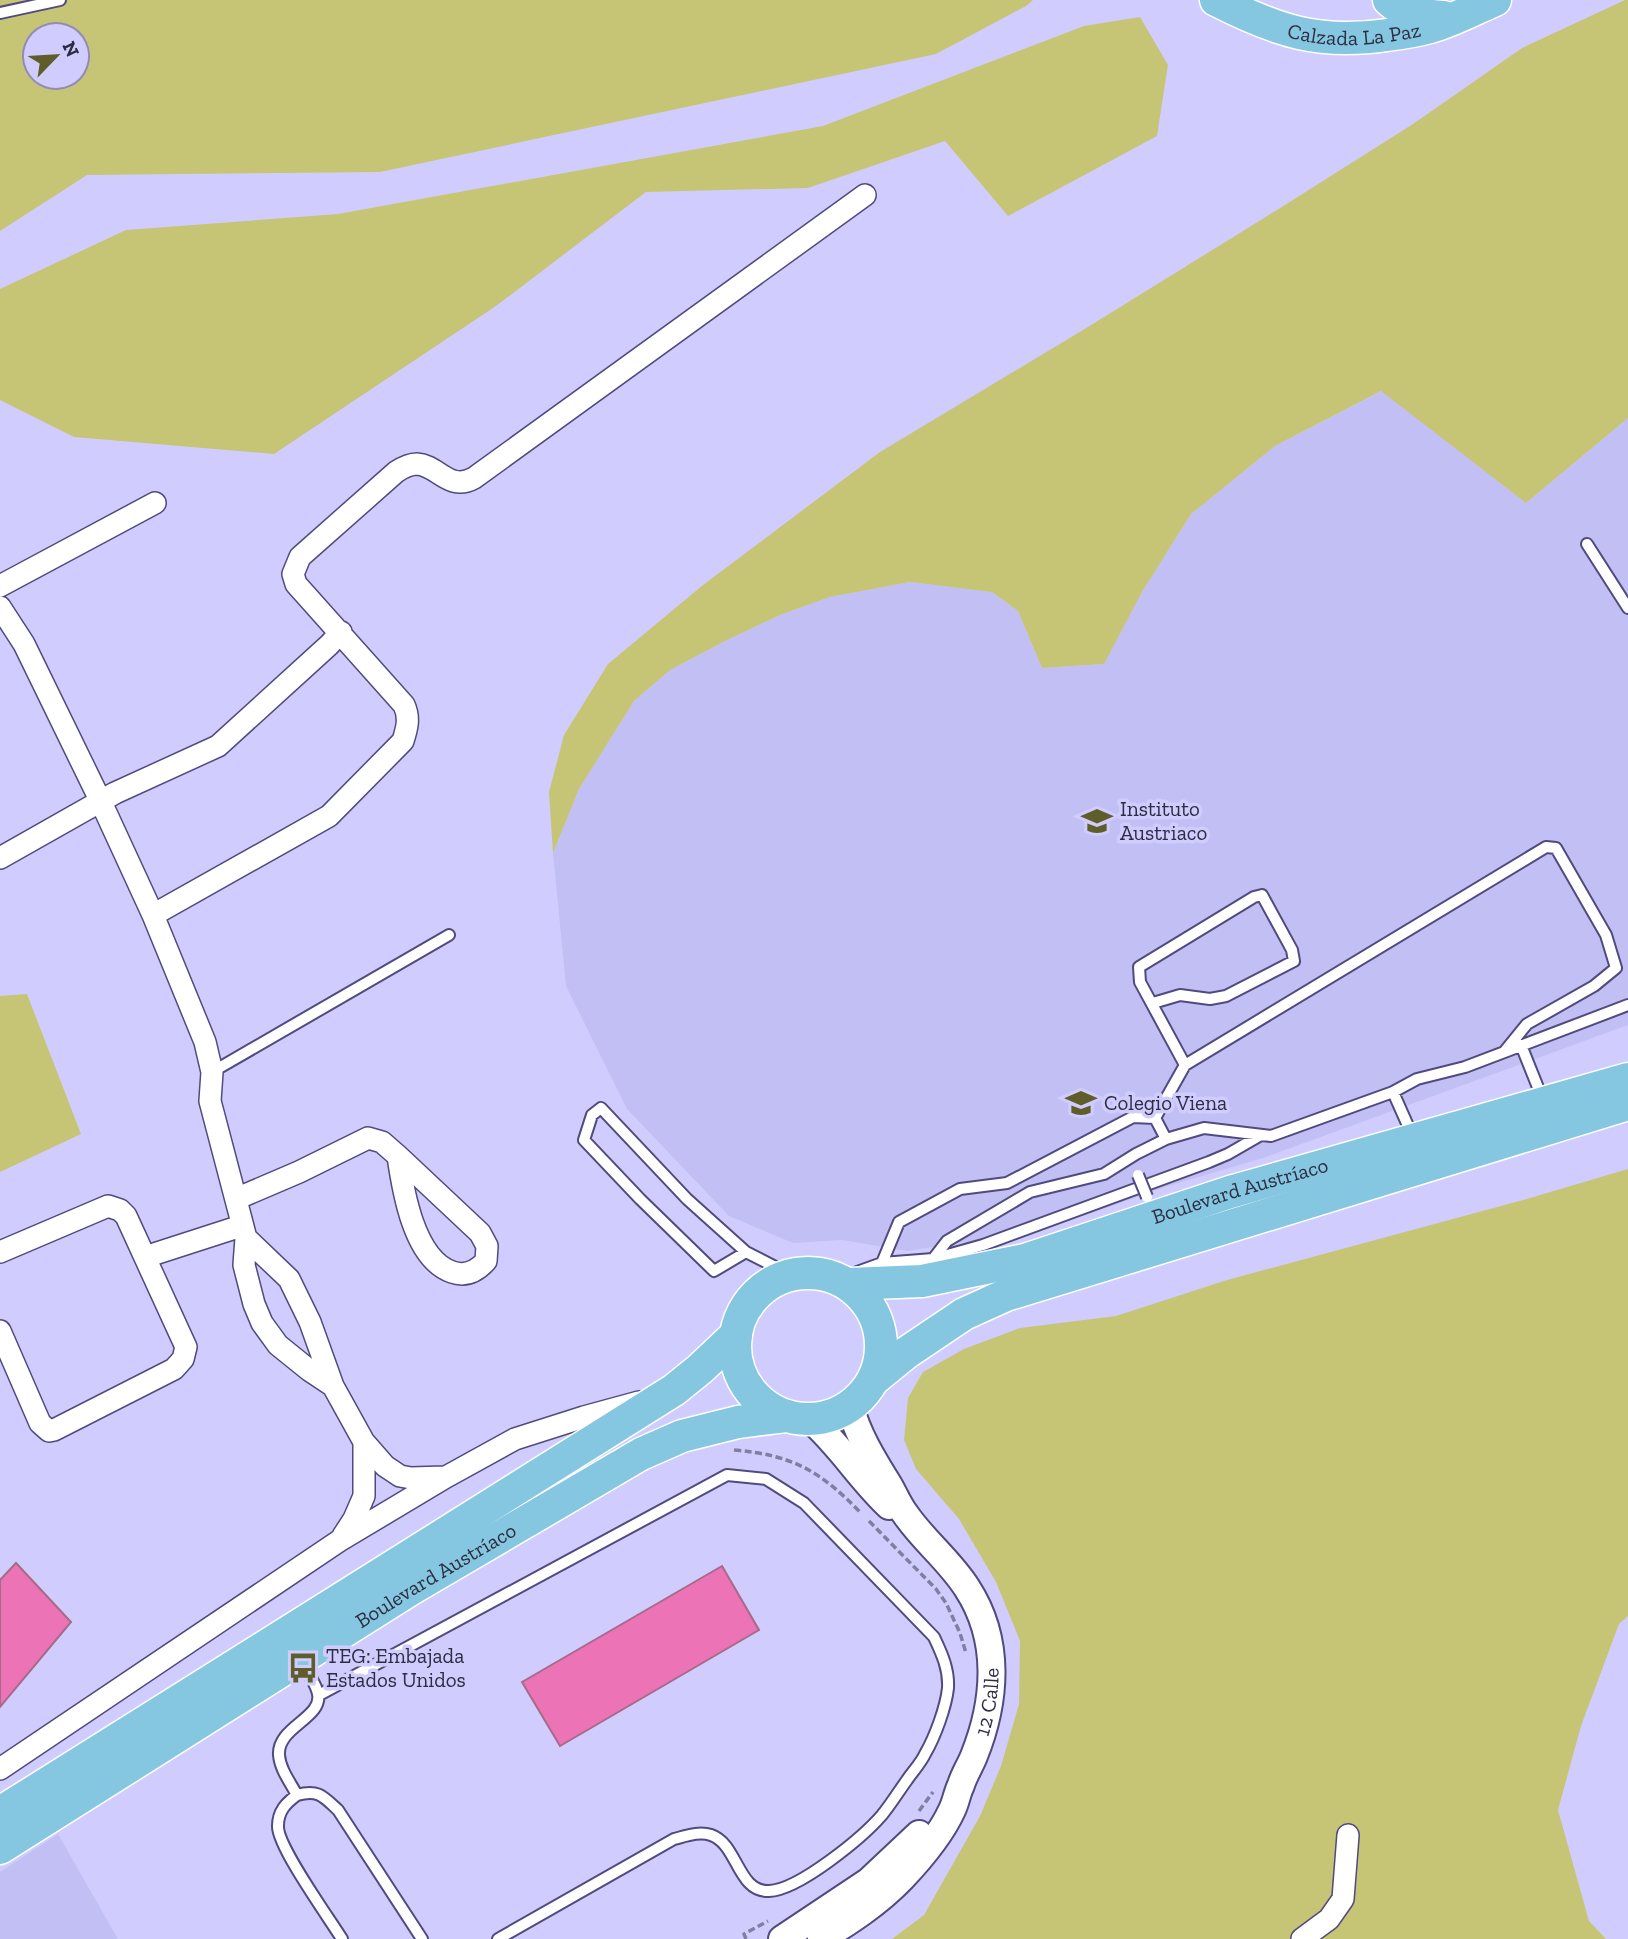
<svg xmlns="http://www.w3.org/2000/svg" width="1628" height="1939" viewBox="0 0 1628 1939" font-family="'Zilla Slab',serif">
  <rect width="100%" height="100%" fill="#d0cdfe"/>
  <!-- built -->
  <path fill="#c2bff4" d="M1382 391 1526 503 1628 418V1025L1263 1158 1165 1187 1089 1214 1007 1236 907 1251 842 1240 793 1243 729 1216 627 1109 566 986 553 853 579 789 634 701 670 670 727 640 780 615 830 597 910 582 992 592 1018 611 1042 668 1103 664 1142 592 1191 514 1275 446Z
    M58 1834 118 1939H0V1872Z"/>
  <!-- green -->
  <path fill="#c6c575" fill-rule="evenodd" d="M0 0H1033L1026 6 936 54 380 172 87 175 0 231ZM35 35H77V77H35Z
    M1625 0H1628V418L1526 503 1381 391 1275 446 1191 514 1142 592 1104 664 1042 668 1018 611 992 592 910 582 830 597 780 615 727 640 670 670 634 701 579 789 553 853 549 792 564 735 608 664 703 585 880 452 1083 330 1277 210 1413 124 1522 48Z
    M1140 17 1168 65 1157 136 1008 216 945 141 808 188 646 192 496 306 274 454 74 437 0 400V289L126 230 338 214 823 126 1084 26Z
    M27 994 81 1134 0 1172V996Z
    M1628 1169V1616L1619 1624 1581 1726 1558 1810 1589 1921 1606 1939H892L924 1915 980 1816 1001 1766 1019 1704 1020 1641 996 1582 959 1519 916 1469 904 1440 908 1398 923 1372 964 1349 1020 1328 1116 1316 1227 1280 1523 1200Z"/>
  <!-- building -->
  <path fill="#eb73b6" stroke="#a56b89" stroke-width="2" d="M16 1563 71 1622 0 1707V1580Z
    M722 1566 759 1630 560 1746 522 1682Z"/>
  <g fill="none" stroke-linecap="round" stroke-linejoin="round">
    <!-- service casing -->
    <g stroke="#504a7e" stroke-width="14">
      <path id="service" d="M0 13 60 0
        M1587 544 1628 608
        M1153 1003 1180 995 1210 999 1226 996 1294 961 1292 950 1262 895 1254 897 1139 967 1140 982 1185 1065
        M1521 1045 1543 1100
        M212 1072 449 935
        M1393 1092 1413 1137
        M1166 1139 1155 1118 1185 1065 1546 847 1556 848 1606 935 1616 968 1594 986 1527 1024 1505 1051
        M746 1252 714 1271 640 1199 584 1140 592 1115 601 1108 687 1199 746 1252 789 1274
        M933 1259 947 1241 1030 1192 1104 1174 1136 1154 1166 1139 1204 1128 1271 1136 1393 1092 1417 1079 1465 1067 1628 1005
        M882 1263 933 1259 983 1245 1209 1162 1228 1154 1261 1135
        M857 1272 882 1263 899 1222 960 1189 1007 1183 1133 1117 1155 1118
        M309 1674C312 1680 317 1687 318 1694 323 1718 277 1727 279 1755 280 1769 290 1782 297 1795 318 1789 323 1796 338 1810L422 1939
        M319 1695 727 1475 766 1479 804 1503 934 1637C942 1654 949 1669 948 1688 946 1707 935 1737 925 1754 921 1763 913 1771 907 1780 899 1791 891 1804 882 1815 863 1837 799 1890 769 1891 737 1892 738 1844 711 1835 699 1831 686 1836 674 1839L498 1939
        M297 1795C286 1803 278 1811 278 1826 277 1846 329 1918 342 1939"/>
    </g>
    <!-- minor casing -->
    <g stroke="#504a7e" stroke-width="24">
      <path id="minor" d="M0 586 155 503
        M0 607 24 644 101 802 153 915 205 1042 212 1072 210 1101 246 1238 244 1265 254 1304 262 1323 278 1345 309 1370 333 1386
        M0 858 115 793 218 746 329 645 341 632
        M153 915 329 816 403 741C407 728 410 718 404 705L296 584 293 574 300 557 396 472C402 468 409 464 417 464 438 465 449 492 474 478L865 195
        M398 1156 480 1233 487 1246 486 1261C477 1271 466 1277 452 1272 414 1259 403 1191 398 1156Z
        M236 1199 299 1172 368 1138 382 1142 398 1156
        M246 1238 289 1279 310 1322 333 1386 364 1442 385 1466 400 1476 411 1478 444 1477
        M0 1252 108 1206 120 1210 126 1216 186 1347 183 1359 174 1369 54 1430 49 1431 40 1423 0 1331
        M145 1257 241 1226
        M343 1536 354 1519 364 1496V1442
        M0 1769 339 1541 446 1477 515 1439 584 1417 639 1402
        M1302 1939 1329 1919 1343 1899 1348 1835"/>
    </g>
    <!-- tertiary casing -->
    <g stroke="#504a7e" stroke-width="30">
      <g id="tertiary">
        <path d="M810 1419C840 1445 860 1479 889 1506"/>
        <path d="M782 1939 869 1881 919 1834"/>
        <path id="s1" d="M821 1939C850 1921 878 1903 902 1878 920 1859 941 1834 952 1810 956 1802 957 1793 961 1785 964 1775 970 1766 974 1756 996 1701 1001 1640 967 1588 950 1561 924 1541 906 1515 899 1506 895 1496 890 1487 874 1461 858 1436 850 1406"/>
      </g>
    </g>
    <!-- primary casing -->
    <g stroke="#fff" stroke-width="35">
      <g id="primary">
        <path id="s2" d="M1216 0C1277 31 1319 45 1387 35 1402 33 1416 31 1430 27 1452 21 1474 9 1495 0"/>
        <path d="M1389 0C1404 14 1422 15 1443 17"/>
        <circle cx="808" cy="1346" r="73"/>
        <path id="s3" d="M849 1284 922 1281 1025 1260 1230 1192 1628 1079"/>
        <path d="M874 1379 906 1353 964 1314 1006 1295 1628 1104"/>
        <path d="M0 1813 674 1390 700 1369 736 1335"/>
        <path id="s4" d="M0 1848 411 1589 641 1454 682 1436 738 1422 786 1416"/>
      </g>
    </g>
    <!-- path -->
    <path stroke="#817ea3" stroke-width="3.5" stroke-dasharray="7 3.5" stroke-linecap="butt" d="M734 1450C793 1455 820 1471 861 1513
      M869 1521 936 1589 946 1603 960 1633 966 1653
      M919 1811 933 1792
      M746 1939 744 1934 768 1921"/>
    <!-- service -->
    <use href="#service" stroke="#fff" stroke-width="10"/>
    <!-- minor -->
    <use href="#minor" stroke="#fff" stroke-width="21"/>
    <!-- tertiary -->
    <use href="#tertiary" stroke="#fff" stroke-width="26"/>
    <!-- primary -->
    <use href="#primary" stroke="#85c7e0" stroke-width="32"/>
    <!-- service-bridge casing -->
    <g stroke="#504a7e" stroke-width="14" stroke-linecap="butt">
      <path id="service-bridge" d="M1138 1175 1147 1197"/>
    </g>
    <!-- service-bridge -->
    <use href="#service-bridge" stroke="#fff" stroke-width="10"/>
  </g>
  <!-- icons -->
  <defs>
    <g id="school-bare" transform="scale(2.415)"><path d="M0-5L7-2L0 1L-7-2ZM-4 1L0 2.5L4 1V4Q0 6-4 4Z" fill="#5f5d2a" stroke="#d0cdfe" stroke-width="2.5" paint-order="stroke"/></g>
    <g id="bus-bare" transform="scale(2.415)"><path d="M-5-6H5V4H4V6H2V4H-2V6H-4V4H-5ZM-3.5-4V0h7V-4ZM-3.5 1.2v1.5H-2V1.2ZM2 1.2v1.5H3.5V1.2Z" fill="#5f5d2a" stroke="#d0cdfe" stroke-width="2.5" paint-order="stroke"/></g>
  </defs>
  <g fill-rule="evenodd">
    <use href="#school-bare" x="1097" y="821"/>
    <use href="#school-bare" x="1081" y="1103"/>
    <use href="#bus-bare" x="303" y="1668"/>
  </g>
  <g text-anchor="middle" stroke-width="7" stroke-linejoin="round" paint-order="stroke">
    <!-- street labels -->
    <g font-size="21" fill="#2e2c43" stroke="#d0cdfe">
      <text dy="7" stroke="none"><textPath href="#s2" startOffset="145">Calzada La Paz</textPath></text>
      <text dy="7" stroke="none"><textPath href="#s3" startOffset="404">Boulevard Austríaco</textPath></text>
      <text dy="7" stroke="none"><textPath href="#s4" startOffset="514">Boulevard Austríaco</textPath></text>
      <text dy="7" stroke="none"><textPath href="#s1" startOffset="301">12 Calle</textPath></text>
    </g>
    <!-- poi labels -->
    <g font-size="21" fill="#2e2c43" stroke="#d0cdfe" text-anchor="start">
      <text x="1120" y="816">Instituto<tspan x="1120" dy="24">Austriaco</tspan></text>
      <text x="1104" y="1110">Colegio Viena</text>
      <text x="326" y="1663">TEG: Embajada<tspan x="326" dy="24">Estados Unidos</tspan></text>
    </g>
  </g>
  <!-- north arrow -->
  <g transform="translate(56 56) rotate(65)"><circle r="33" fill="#d0cdfe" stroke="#8f8db3" stroke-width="2"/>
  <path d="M0-5L12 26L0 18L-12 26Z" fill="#5f5d2a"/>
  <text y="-10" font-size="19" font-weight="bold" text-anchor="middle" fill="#2e2c43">N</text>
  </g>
</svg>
